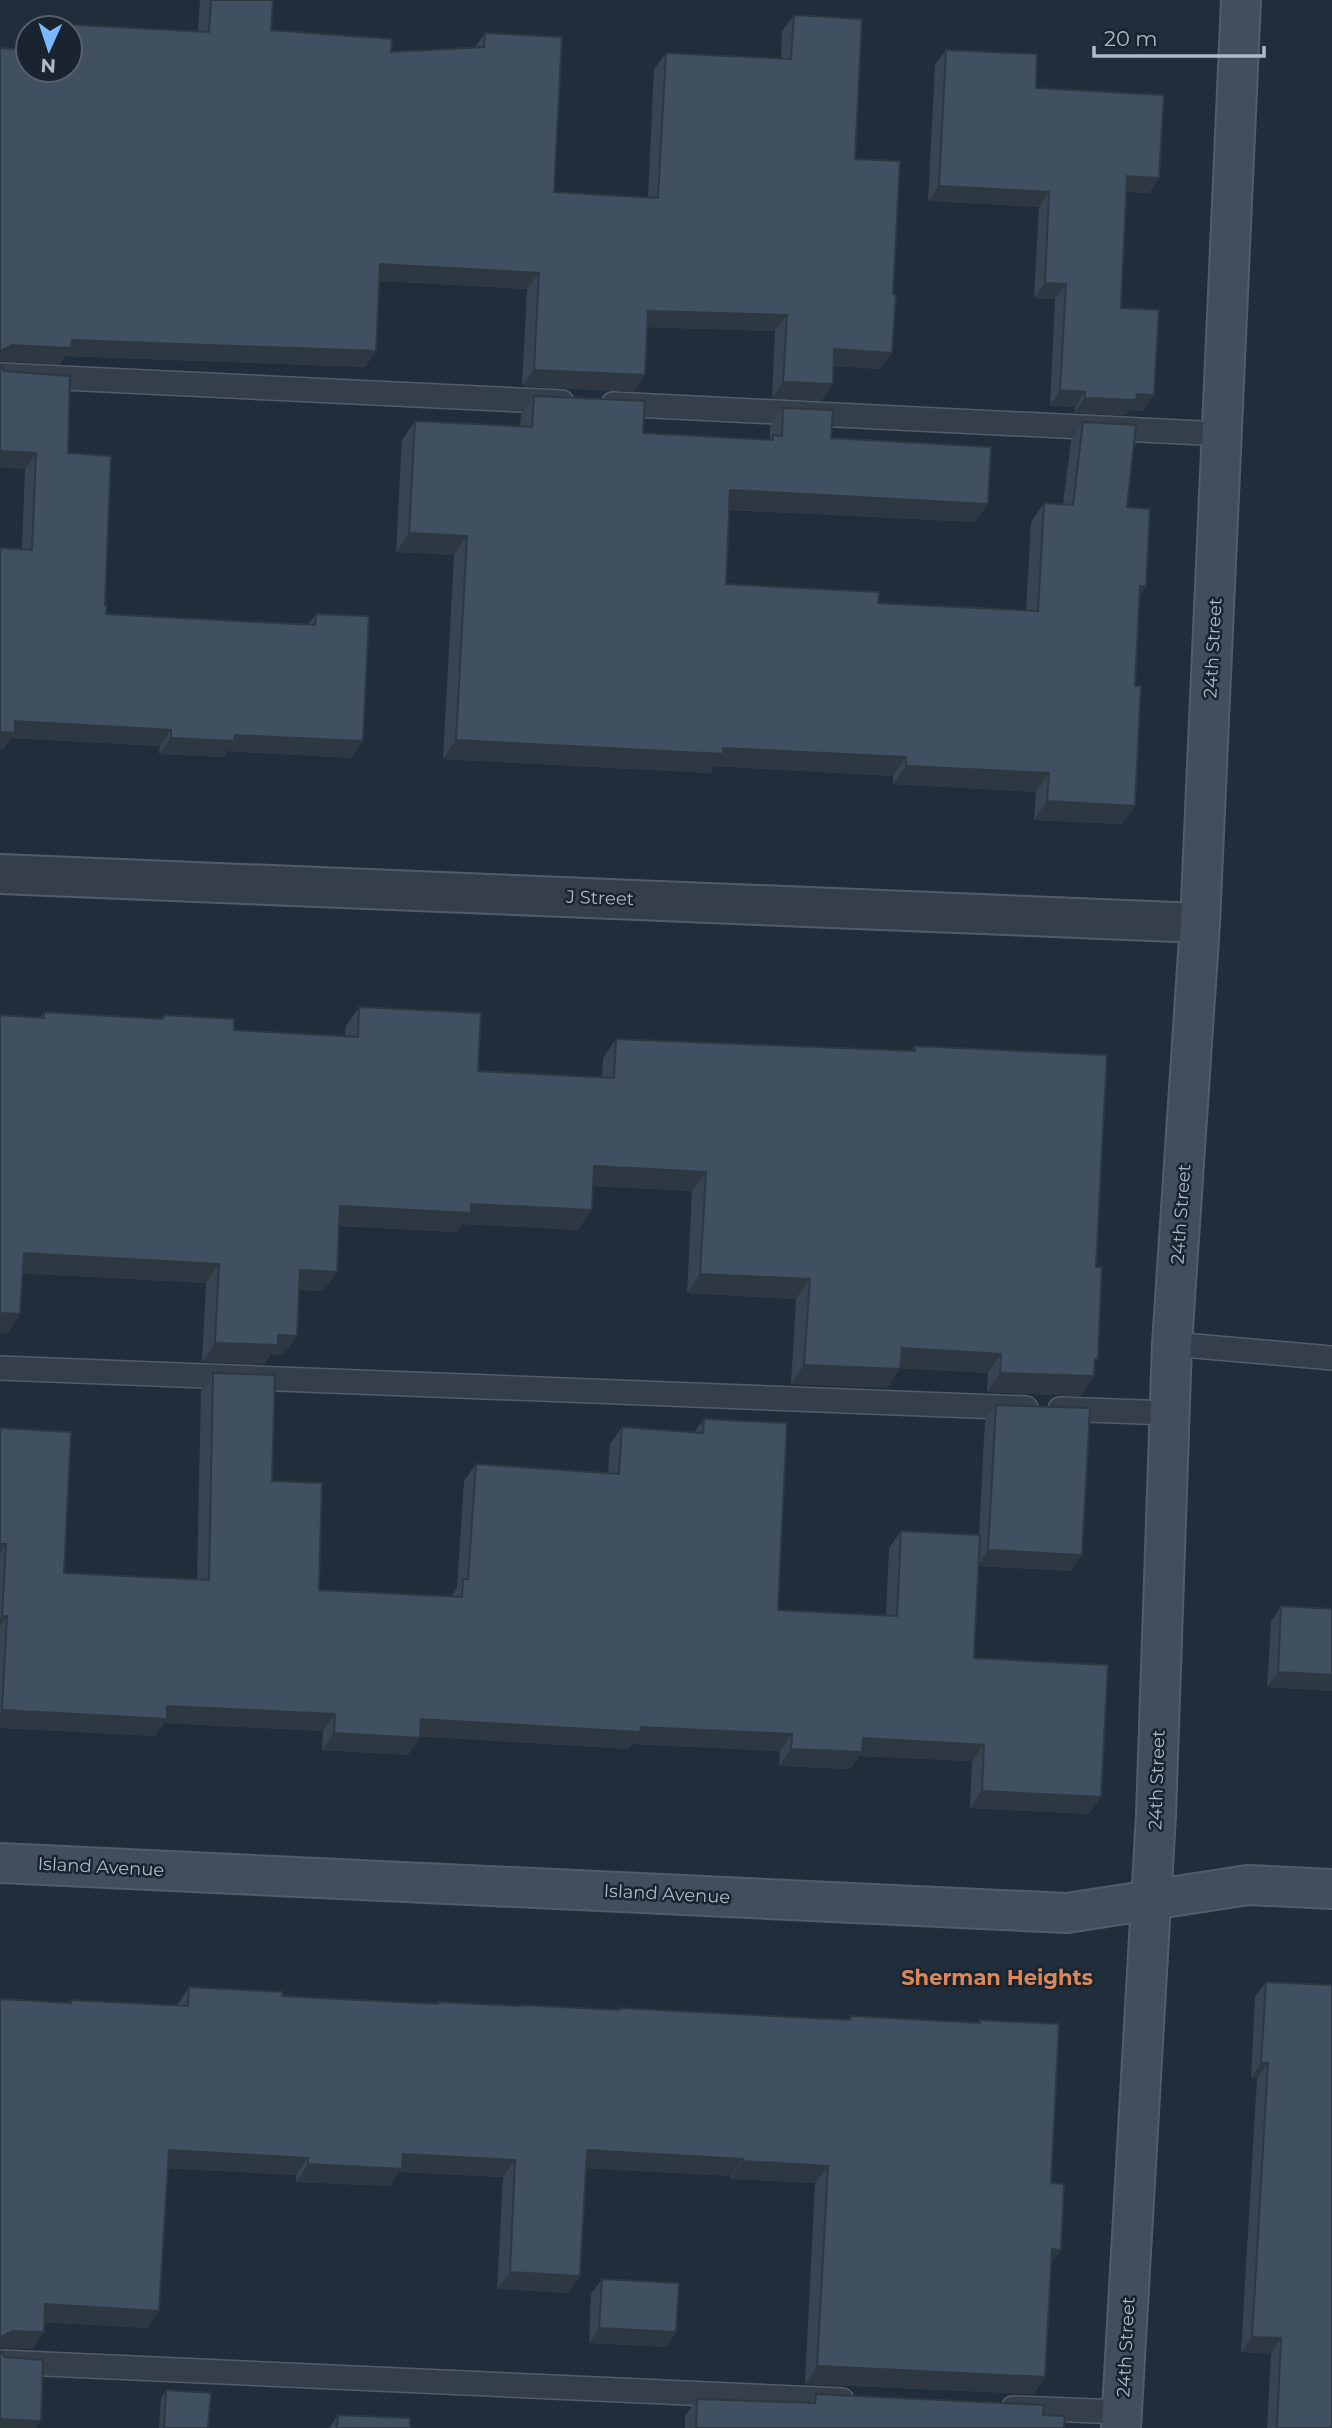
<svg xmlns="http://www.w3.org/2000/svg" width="1332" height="2428" viewBox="0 0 1332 2428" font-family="Montserrat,sans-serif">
  <rect width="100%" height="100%" fill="#202d3b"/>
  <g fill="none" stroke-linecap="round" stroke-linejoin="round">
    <!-- lane casing -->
    <g stroke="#515d69" stroke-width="26">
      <path id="lane" d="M0 375 562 402
        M613 404 1222 434
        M1172 1344 1332 1358
        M0 1368 1026 1408
        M1060 1409 1169 1413
        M0 2362 842 2400
        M1013 2408 1122 2412"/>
    </g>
    <!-- street casing -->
    <g stroke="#515d69" stroke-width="42">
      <path id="street" d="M0 874 1200 923"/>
    </g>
    <!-- secondary casing -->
    <g stroke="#515d69" stroke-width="42">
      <path id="secondary" d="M0 1863 1067 1913 1248 1885 1332 1889
        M1121 2428 1156 1815 1172 1344 1200 923 1241 0"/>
    </g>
    <!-- lane -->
    <use href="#lane" stroke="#343f4b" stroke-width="23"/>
    <!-- street -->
    <use href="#street" stroke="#343f4b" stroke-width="38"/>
    <!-- secondary -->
    <use href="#secondary" stroke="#414e5e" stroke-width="38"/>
  </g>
  <!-- wall -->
  <path fill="#374553" d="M200 0H273L271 30 391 52 475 47 485 33 554 192 648 197 654 69 666 53 781 59 782 31 794 15 855 159 880 369 834 366 833 384 821 401 772 398 775 331 647 327 634 392 522 386 527 289 380 281 376 351 365 367 65 356 60 364 1 361 25 39 28 35V70L70 28H33L37 23 198 31Z
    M946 50 1036 88 1159 178 1149 193 1127 192 1121 308 1144 411 1129 410 1125 415 1074 413 1075 407 1050 406 1055 299 1034 298 1039 207 928 201 935 65Z
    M0 366 68 453 106 614 308 624 316 614 363 741 351 758 227 751 223 757 159 754 160 746 11 738 3 749 22 549 25 469Z
    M534 396 643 433 770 440V426L783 408 831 438 975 522 729 510 726 584 878 603 1026 611 1031 522 1044 503 1063 504 1071 441 1083 422 1127 507 1140 595 1135 686V806L1122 824 1034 820 1036 792 893 784V776L714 766 710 773 443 759 454 555 396 552 402 440 415 421 520 427 521 414Z
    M359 1007 478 1071 602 1077 603 1058 616 1039 912 1051 915 1046 1096 1267 1095 1362 1081 1396 987 1392 988 1373 900 1368 887 1388 791 1384 796 1299 687 1293 692 1191 593 1186 578 1230 463 1224 457 1232 339 1226 337 1272 323 1291 299 1290 297 1336 283 1355 271 1354 264 1364 202 1362 206 1283 23 1273 7 1334 40 1017 44 1012 160 1019 164 1015 234 1030 345 1036 346 1026Z
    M213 1373 272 1481 319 1590 451 1597 457 1587 464 1481 476 1464 608 1473 610 1444 622 1427 694 1432 704 1419 778 1610 886 1616 889 1548 901 1531 979 1535 985 1420 996 1405 1072 1571 978 1566 974 1658 1101 1797 1089 1814 970 1808 972 1761 859 1756 850 1769 779 1766 780 1751 632 1744 629 1749 420 1736 408 1755 322 1750 323 1731 164 1723 155 1736 0 1728V1428L64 1573 197 1580 201 1390Z
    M1281 1606 1332 1609V1691L1267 1687 1271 1622Z
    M1266 1982 1332 2428H1267L1271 2354 1241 2352 1257 2078H1251L1255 1997Z
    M189 1987 282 1996 437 2004 438 2002 518 2006 520 2005 619 2010 620 2008 848 2020 851 2016 979 2023 980 2020 1051 2183V2263L1045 2377 1033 2394 805 2384 815 2183 730 2179 731 2176 586 2168 580 2276 568 2293 497 2289 503 2177 400 2172 390 2186 296 2182V2175L168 2168 159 2311 147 2328 45 2322 44 2332 32 2349 69 2003 71 2000 177 2005Z
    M602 2279 676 2332 666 2347 589 2343 591 2294Z
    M166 2390 208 2428H159L161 2398Z
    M816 2394 1043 2415 1064 2428H685V2416L697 2399 810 2402Z
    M338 2415 410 2428H329Z"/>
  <!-- shaded-wall -->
  <path fill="#2d3843" d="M1127 176 1159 178 1149 193 1117 191Z
    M939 186 1049 192 1039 207 928 201Z
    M380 264 539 273 527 289 369 280Z
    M1045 283 1066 284 1055 299 1034 298Z
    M648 311 787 315 775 331 637 327Z
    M72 340 376 351 365 367 65 356 60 364 0 361V351L12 345Z
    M834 349 892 353 880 369 823 365Z
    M534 370 645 375 634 392 522 386Z
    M783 382 833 384 821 401 772 398Z
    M1060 390 1085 392 1075 407 1050 406Z
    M1137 394 1154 395 1144 411 1129 410 1125 415 1074 413 1085 398Z
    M0 451 36 453 25 469 0 468Z
    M730 490 988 504 975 522 717 509Z
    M409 533 467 536 454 555 396 552Z
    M1140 586 1146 587 1133 605Z
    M15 721 171 730 160 746 11 738 3 749H0V732Z
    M235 735 363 741 351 758 227 751 223 757 159 754 171 738Z
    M456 740 723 748 906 757 893 776 714 766 710 773 443 759Z
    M906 766 1049 773 1036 792 893 784Z
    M1047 801 1135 806 1122 824 1034 820Z
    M594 1166 706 1172 692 1191 581 1186Z
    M471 1204 592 1210 578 1230 463 1224 457 1232 327 1225 340 1206Z
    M24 1253 219 1264 206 1283 10 1273Z
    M300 1270 337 1272 323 1291 287 1289Z
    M700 1274 810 1279 796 1299 687 1293Z
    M0 1313 20 1314 7 1334 0 1333Z
    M278 1335 297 1336 283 1355 271 1354 264 1364 202 1362 215 1343Z
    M902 1348 1001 1354 988 1373 888 1368Z
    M1095 1359H1098L1085 1376H1094L1081 1396 987 1392 1000 1373Z
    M804 1365 900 1369 887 1388 791 1384Z
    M0 1544H6L0 1553Z
    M988 1550 1082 1555 1072 1571 978 1566Z
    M2 1616H7L0 1626V1619Z
    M1278 1672 1332 1675V1691L1267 1687Z
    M167 1706 335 1714 323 1731 164 1723 155 1736 0 1728V1713L2 1710Z
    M421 1719 641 1727 792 1734 780 1751 632 1744 629 1749 409 1736Z
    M334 1733 420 1738 408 1755 322 1750Z
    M863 1738 984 1745 972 1761 859 1756 850 1769 779 1766 791 1749Z
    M982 1791 1101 1797 1089 1814 970 1808Z
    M1261 2063H1268L1257 2078H1251Z
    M169 2150 308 2158 296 2175 157 2168Z
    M587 2150 743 2159 731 2176 575 2168Z
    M403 2154 515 2160 503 2177 400 2172 390 2186 296 2182 308 2164Z
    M743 2161 828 2166 815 2183 730 2179Z
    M1052 2249 1061 2250 1049 2267Z
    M510 2272 580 2276 568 2293 497 2289Z
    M45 2304 159 2311 147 2328 33 2322Z
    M599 2328 676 2332 666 2347 589 2343Z
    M12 2331 44 2332 32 2349 0 2348V2338Z
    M1252 2337 1281 2338 1271 2354 1241 2352Z
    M817 2366 1045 2377 1033 2394 805 2384Z
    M0 2419 41 2421 36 2428H0Z"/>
  <!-- building -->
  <path fill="#405060" stroke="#2d3843" stroke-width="2" d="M211 0H273L271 30 392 39 391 52 484 47 485 33 562 37 554 192 658 198 666 53 791 59 794 15 862 19 855 159 900 161 893 294H896L892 353 834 349 833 384 783 382 787 315 648 311 645 375 534 370 539 273 380 264 376 351 72 340 71 348 12 345 0 351V48L28 50V70H70V28H36L37 23 209 32Z
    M946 50 1037 54 1036 88 1164 95 1159 178 1127 176 1121 308 1159 310 1154 395 1137 394 1136 400 1085 398V392L1060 390 1066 284 1045 283 1049 192 939 186Z
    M0 366 4 371 70 376 68 453 111 456 105 605H107L106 614 315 625 316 614 369 616 363 741 235 735 234 741 171 738V730L15 721V733L0 732V548L32 550 36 453 0 451Z
    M534 396 645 401 643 433 773 440V435L782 436 783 408 833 410 831 438 991 447 988 504 730 490 726 584 879 592 878 603 1038 611 1044 503 1073 505 1083 422 1136 425 1127 507 1150 509 1146 587 1140 586 1135 686H1141L1135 806 1047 801 1049 773 906 766V757L723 748V754L456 740 467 536 409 533 415 421 532 427Z
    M359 1007 481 1013 478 1071 614 1078 616 1039 915 1051V1046L1107 1055 1096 1267H1102L1098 1359H1095L1094 1376 1000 1373 1001 1354 902 1348 900 1369 804 1365 810 1279 700 1274 706 1172 594 1166 592 1210 471 1204V1213L340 1206 337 1272 300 1270 297 1336 278 1335V1345L215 1343 219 1264 24 1253 20 1314 0 1313V1015L44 1018V1012L163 1019 164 1015 234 1019V1030L358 1037Z
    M213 1373 275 1375 272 1481 322 1483 319 1590 462 1597 463 1579H468L476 1464 619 1474 622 1427 703 1433 704 1419 787 1423 778 1610 897 1616 901 1531 980 1535 974 1658 1108 1665 1101 1797 982 1791 984 1745 863 1738 862 1752 791 1749 792 1734 641 1727 640 1732 421 1719 420 1738 334 1733 335 1714 167 1706V1719L2 1710 7 1616H2L6 1544H0V1428L71 1432 64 1573 209 1580Z
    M996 1405 1090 1408 1082 1555 988 1550Z
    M1281 1606 1332 1609V1675L1278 1672Z
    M1266 1982 1332 1985V2428H1277L1281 2338 1252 2337 1268 2063H1261Z
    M189 1987 283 1992 282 1996 438 2004V2002L520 2006V2005L620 2010V2008L850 2020 851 2016 980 2023V2020L1059 2024 1051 2183 1064 2184 1061 2250 1052 2249 1045 2377 817 2366 828 2166 743 2161V2159L587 2150 580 2276 510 2272 515 2160 403 2154 402 2169 308 2164V2158L169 2150 159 2311 45 2304 44 2332 12 2331 1 2337 0 2339V1999L71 2003V2000L188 2006Z
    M602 2279 679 2283 676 2332 599 2328Z
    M0 2351 5 2357 43 2360 41 2421 0 2419Z
    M166 2390 211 2393 208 2428H164Z
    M816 2394 1044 2405 1043 2415 1065 2416 1064 2428H696L697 2399 815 2403Z
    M338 2415 410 2418V2428H337Z"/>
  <g text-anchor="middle" stroke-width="5" stroke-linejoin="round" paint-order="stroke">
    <!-- street labels -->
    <g font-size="18" fill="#aebac7" stroke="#192430">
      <text transform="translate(1213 648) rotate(-87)" y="6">24th Street</text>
      <text transform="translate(600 898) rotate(2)" y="6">J Street</text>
      <text transform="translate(1181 1214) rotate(-86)" y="6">24th Street</text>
      <text transform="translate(1157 1780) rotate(-88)" y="6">24th Street</text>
      <text transform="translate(101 1867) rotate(3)" y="6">Island Avenue</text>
      <text transform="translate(667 1894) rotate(3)" y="6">Island Avenue</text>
      <text transform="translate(1126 2347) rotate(-87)" y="6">24th Street</text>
    </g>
    <!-- quarter labels -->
    <g font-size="21" font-weight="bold" fill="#db8756" stroke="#192430">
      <text x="997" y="1985">Sherman Heights</text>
    </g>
  </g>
  <!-- north arrow -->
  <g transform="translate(49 49) rotate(183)"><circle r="33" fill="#192430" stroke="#55606c" stroke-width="2"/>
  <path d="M0-5L12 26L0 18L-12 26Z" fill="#7cb7ff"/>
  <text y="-10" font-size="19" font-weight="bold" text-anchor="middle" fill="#aebac7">N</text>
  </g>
  <!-- scale -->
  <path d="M1094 46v10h170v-10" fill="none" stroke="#aebac7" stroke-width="3.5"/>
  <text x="1104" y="46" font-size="21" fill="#aebac7" stroke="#192430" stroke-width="5" paint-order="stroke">20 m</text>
</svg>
